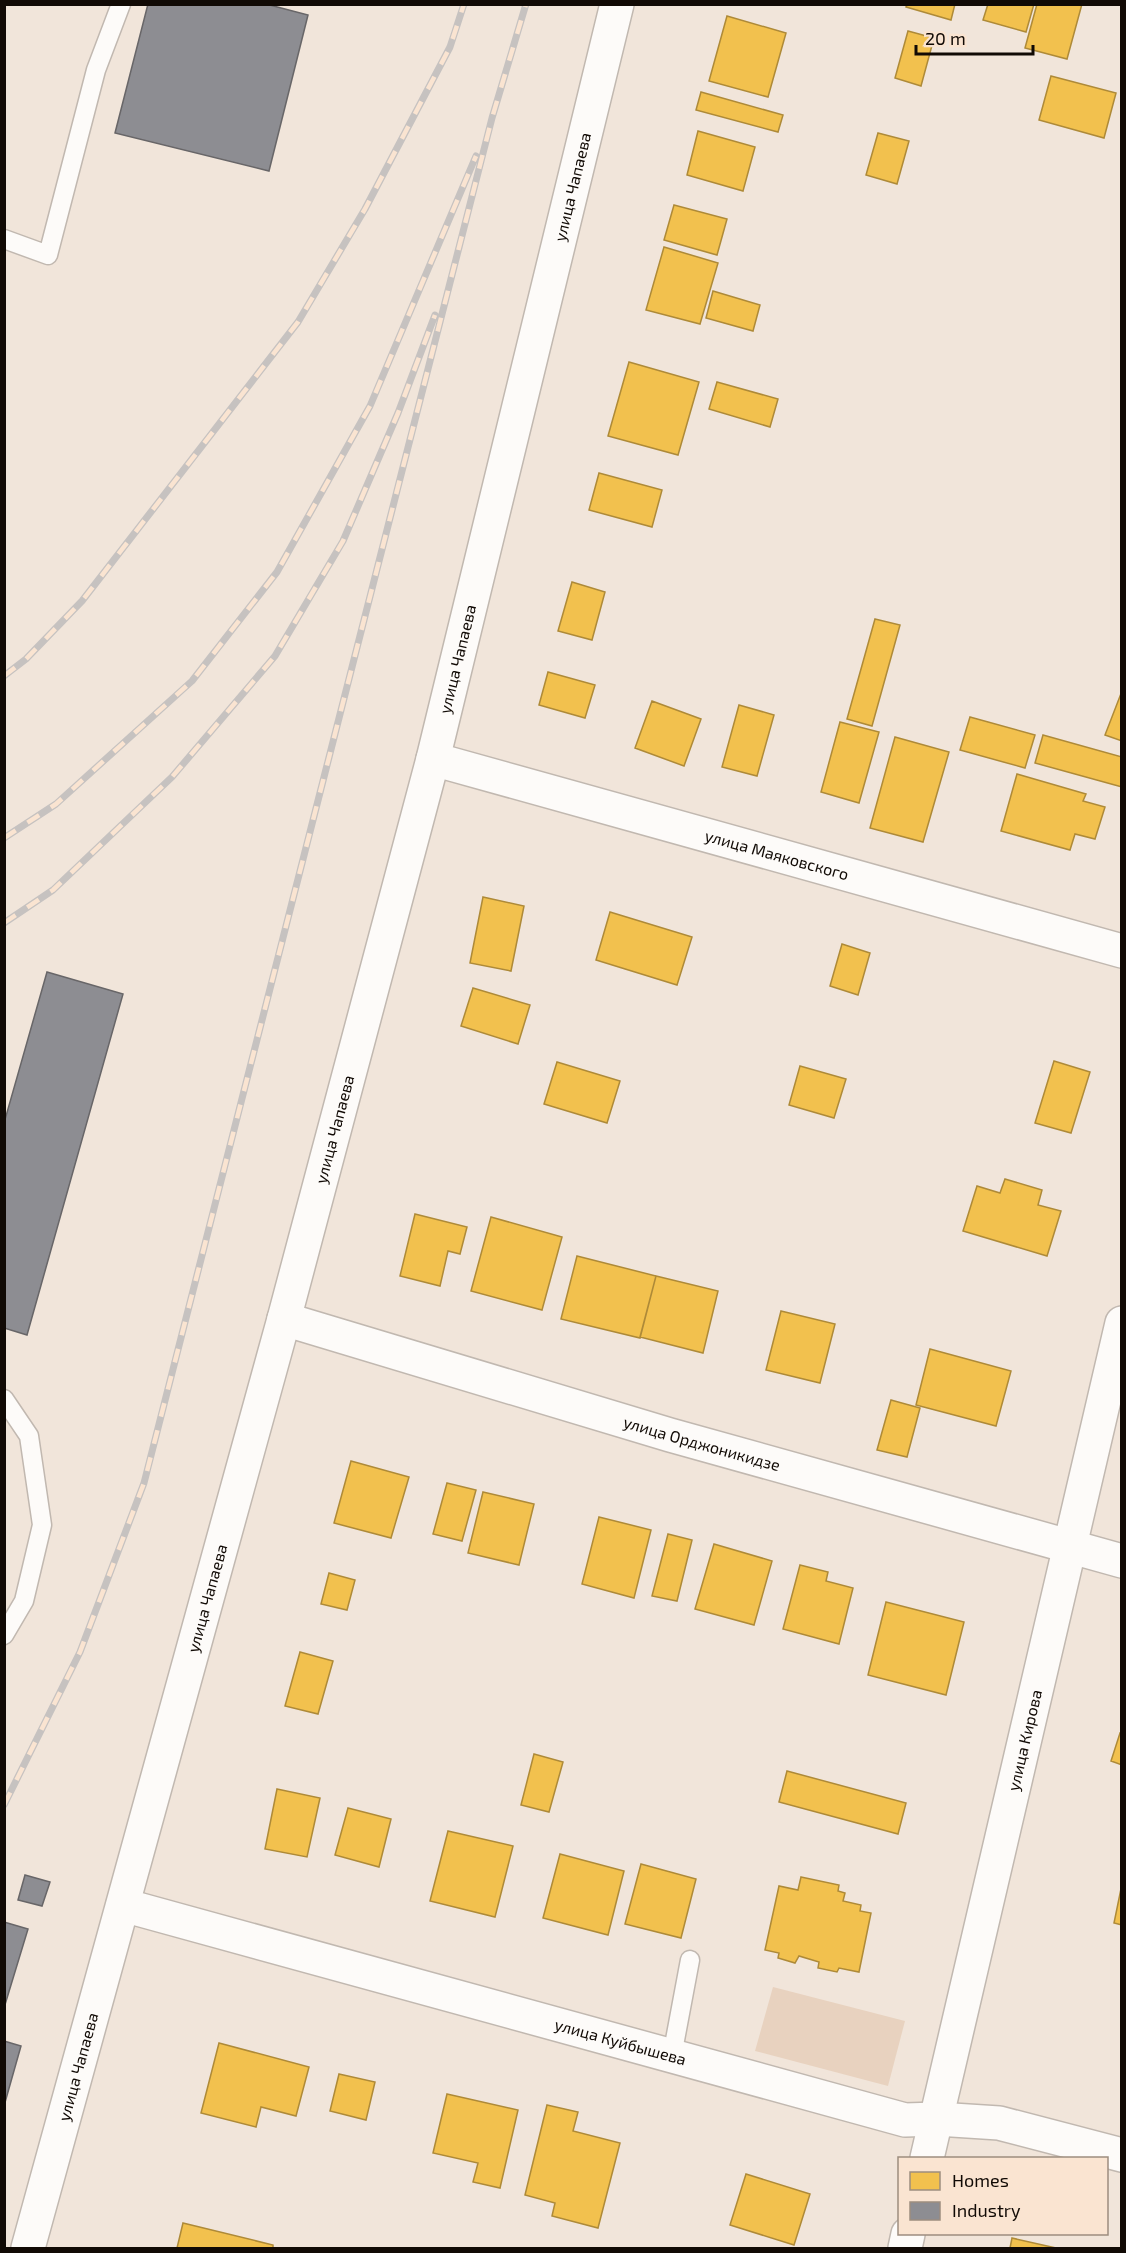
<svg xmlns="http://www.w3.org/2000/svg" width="1126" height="2253" viewBox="0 0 1126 2253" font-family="'Exo 2',sans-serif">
  <rect width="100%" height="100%" fill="#f1e5da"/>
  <!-- green -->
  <path fill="#e8d2bf" d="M773 1987 905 2021 888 2086 755 2051Z"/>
  <!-- homes -->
  <path fill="#f2c14e" stroke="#ae8a38" stroke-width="1.5" d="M907 4H955L951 20 906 7Z
    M988 4H1034L1026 32 983 20Z
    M1037 4H1082L1067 59 1025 48Z
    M727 16 786 33 768 97 709 81Z
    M908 31 934 38 921 86 895 78Z
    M1051 76 1116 93 1104 138 1039 120Z
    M701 92 783 115 778 132 696 110Z
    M698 131 755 147 743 191 687 175Z
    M878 133 909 141 897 184 866 175Z
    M674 205 727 219 717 255 664 240Z
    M664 247 718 263 700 324 646 310Z
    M713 291 760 305 753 331 706 318Z
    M629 362 699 382 678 455 608 436Z
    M717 382 778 399 770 427 709 409Z
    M599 473 662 490 652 527 589 510Z
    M572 582 605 592 592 640 558 631Z
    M875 619 900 625 872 726 847 719Z
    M548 672 595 685 585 718 539 705Z
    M1122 691V741L1105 735Z
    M652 701 701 719 684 766 635 748Z
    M739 705 774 715 757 776 722 767Z
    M970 717 1035 735 1025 768 960 750Z
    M840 722 879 732 859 803 821 792Z
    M1043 735 1122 757V787L1035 763Z
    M895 737 949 752 923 842 870 828Z
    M1017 774 1086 794 1083 801 1105 807 1095 839 1075 834 1070 850 1001 831Z
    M483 897 524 906 511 971 470 963Z
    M610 912 692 937 677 985 596 960Z
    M842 944 870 953 858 995 830 986Z
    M473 988 530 1005 518 1044 461 1026Z
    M1054 1061 1090 1072 1071 1133 1035 1123Z
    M557 1062 620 1081 607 1123 544 1104Z
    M800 1066 846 1079 834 1118 789 1105Z
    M1005 1179 1042 1190 1038 1205 1061 1211 1047 1256 963 1231 977 1186 1000 1193Z
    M415 1214 467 1227 460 1254 448 1251 440 1286 400 1276Z
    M491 1217 562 1237 542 1310 471 1291Z
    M577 1256 656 1276 640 1338 561 1319Z
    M656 1276 718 1291 703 1353 640 1337Z
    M781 1311 835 1324 820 1383 766 1370Z
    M930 1349 1011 1371 996 1426 916 1405Z
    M891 1400 920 1408 907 1457 877 1450Z
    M351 1461 409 1477 391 1538 334 1523Z
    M447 1483 476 1490 462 1541 433 1534Z
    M483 1492 534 1504 519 1565 468 1553Z
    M599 1517 651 1530 634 1598 582 1584Z
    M668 1534 692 1540 677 1601 652 1596Z
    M714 1544 772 1561 754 1625 695 1609Z
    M800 1565 828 1572 826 1581 853 1588 839 1644 783 1629Z
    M329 1573 355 1580 347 1610 321 1604Z
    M886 1602 964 1622 946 1695 868 1675Z
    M300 1652 333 1661 318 1714 285 1706Z
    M1120 1733 1122 1734V1765L1111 1761Z
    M534 1754 563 1762 549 1812 521 1805Z
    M787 1771 906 1803 898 1834 779 1802Z
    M277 1789 320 1798 307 1857 265 1849Z
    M348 1808 391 1819 379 1867 335 1855Z
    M448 1831 513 1846 495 1917 430 1901Z
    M560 1854 624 1871 608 1935 543 1918Z
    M641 1864 696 1879 681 1938 625 1924Z
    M801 1877 839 1885 838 1891 845 1893 843 1901 861 1905 860 1911 871 1913 859 1972 839 1968 837 1972 818 1968 819 1962 799 1956 795 1963 778 1958 779 1953 765 1950 779 1886 798 1890Z
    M1122 1884V1925L1114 1923Z
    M219 2043 309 2067 296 2116 261 2107 256 2127 201 2113Z
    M339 2074 375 2082 366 2120 330 2111Z
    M447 2094 518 2110 500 2188 473 2182 478 2163 433 2153Z
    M547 2105 578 2112 573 2131 620 2143 598 2228 552 2216 555 2203 525 2195Z
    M746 2174 810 2194 794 2245 730 2225Z
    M183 2223 273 2245V2248H177Z
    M1012 2238 1056 2248H1010Z"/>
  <!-- industry -->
  <path fill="#8d8d92" stroke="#686668" stroke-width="1.5" d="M148 4H266L308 15 269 171 115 133Z
    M47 972 123 994 27 1335 4 1328V1123Z
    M25 1875 50 1882 42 1906 18 1900Z
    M4 1922 28 1929 4 2008Z
    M4 2041 21 2046 4 2106Z"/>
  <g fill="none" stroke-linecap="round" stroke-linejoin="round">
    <!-- service casing -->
    <g stroke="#c1b8b0" stroke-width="21">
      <path id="service" d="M4 239 48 255 96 70 121 4
        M4 1399 29 1436 42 1525 24 1601 4 1635
        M672 2056 690 1960"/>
    </g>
    <!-- minor casing -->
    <g stroke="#c1b8b0" stroke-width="36">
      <g id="minor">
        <path id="s1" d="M433 759 1122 951"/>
        <path id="s2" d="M284 1319 670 1435 1122 1561"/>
        <path id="s3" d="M123 1905 905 2120 937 2119 999 2123 1122 2155"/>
        <path id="s4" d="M927 2158 1122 1323"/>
        <path id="s5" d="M28 2248 284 1319 433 759 617 4"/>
        <path d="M905 2248 908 2234"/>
      </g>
    </g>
    <!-- service -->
    <use href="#service" stroke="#fdfbf9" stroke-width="18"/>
    <!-- minor -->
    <use href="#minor" stroke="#fdfbf9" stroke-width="33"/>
    <!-- rail casing -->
    <g stroke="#c6c2c0" stroke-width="7">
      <path id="rail" d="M4 676 26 659 82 601 298 322 365 209 450 47 464 4
        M4 838 56 804 192 681 277 572 370 406 476 156
        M4 923 53 890 172 777 275 656 343 541 398 413 435 315
        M4 1805 80 1652 144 1483 492 118 526 4"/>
    </g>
    <!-- rail -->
    <use href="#rail" stroke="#fae4d1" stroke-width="4.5" stroke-dasharray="14" stroke-linecap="butt"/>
  </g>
  <g text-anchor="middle" stroke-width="6" stroke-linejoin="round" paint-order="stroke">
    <!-- street labels -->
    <g font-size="16" fill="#110a05" stroke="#fae4d1">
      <text dy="6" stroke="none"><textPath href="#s5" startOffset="2132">улица Чапаева</textPath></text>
      <text dy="6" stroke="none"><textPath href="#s5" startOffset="1646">улица Чапаева</textPath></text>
      <text dy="6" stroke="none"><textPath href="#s1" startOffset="357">улица Маяковского</textPath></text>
      <text dy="6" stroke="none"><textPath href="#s5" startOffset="1160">улица Чапаева</textPath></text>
      <text dy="6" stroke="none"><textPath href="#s2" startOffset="436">улица Орджоникидзе</textPath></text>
      <text dy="6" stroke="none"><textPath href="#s5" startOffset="674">улица Чапаева</textPath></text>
      <text dy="6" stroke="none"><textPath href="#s4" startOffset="429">улица Кирова</textPath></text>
      <text dy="6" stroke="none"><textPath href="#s3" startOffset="516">улица Куйбышева</textPath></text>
      <text dy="6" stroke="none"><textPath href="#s5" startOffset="188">улица Чапаева</textPath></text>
    </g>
  </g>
  <!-- border -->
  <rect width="1126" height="2253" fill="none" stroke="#110a05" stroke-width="12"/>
  <!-- legend -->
  <rect x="898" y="2157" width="210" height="78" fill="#fae4d1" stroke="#9d8d7f" stroke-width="1.5"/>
  <rect x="910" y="2172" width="30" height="18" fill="#f2c14e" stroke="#9d8d7f" stroke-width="1.5"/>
  <text x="952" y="2187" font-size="18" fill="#110a05">Homes</text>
  <rect x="910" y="2202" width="30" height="18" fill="#8d8d92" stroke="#9d8d7f" stroke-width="1.5"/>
  <text x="952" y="2217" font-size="18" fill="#110a05">Industry</text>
  <!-- scale -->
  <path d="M916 45v9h117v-9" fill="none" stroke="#110a05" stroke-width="3"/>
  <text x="925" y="45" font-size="18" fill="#110a05" stroke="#fae4d1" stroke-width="4.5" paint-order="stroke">20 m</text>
</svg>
